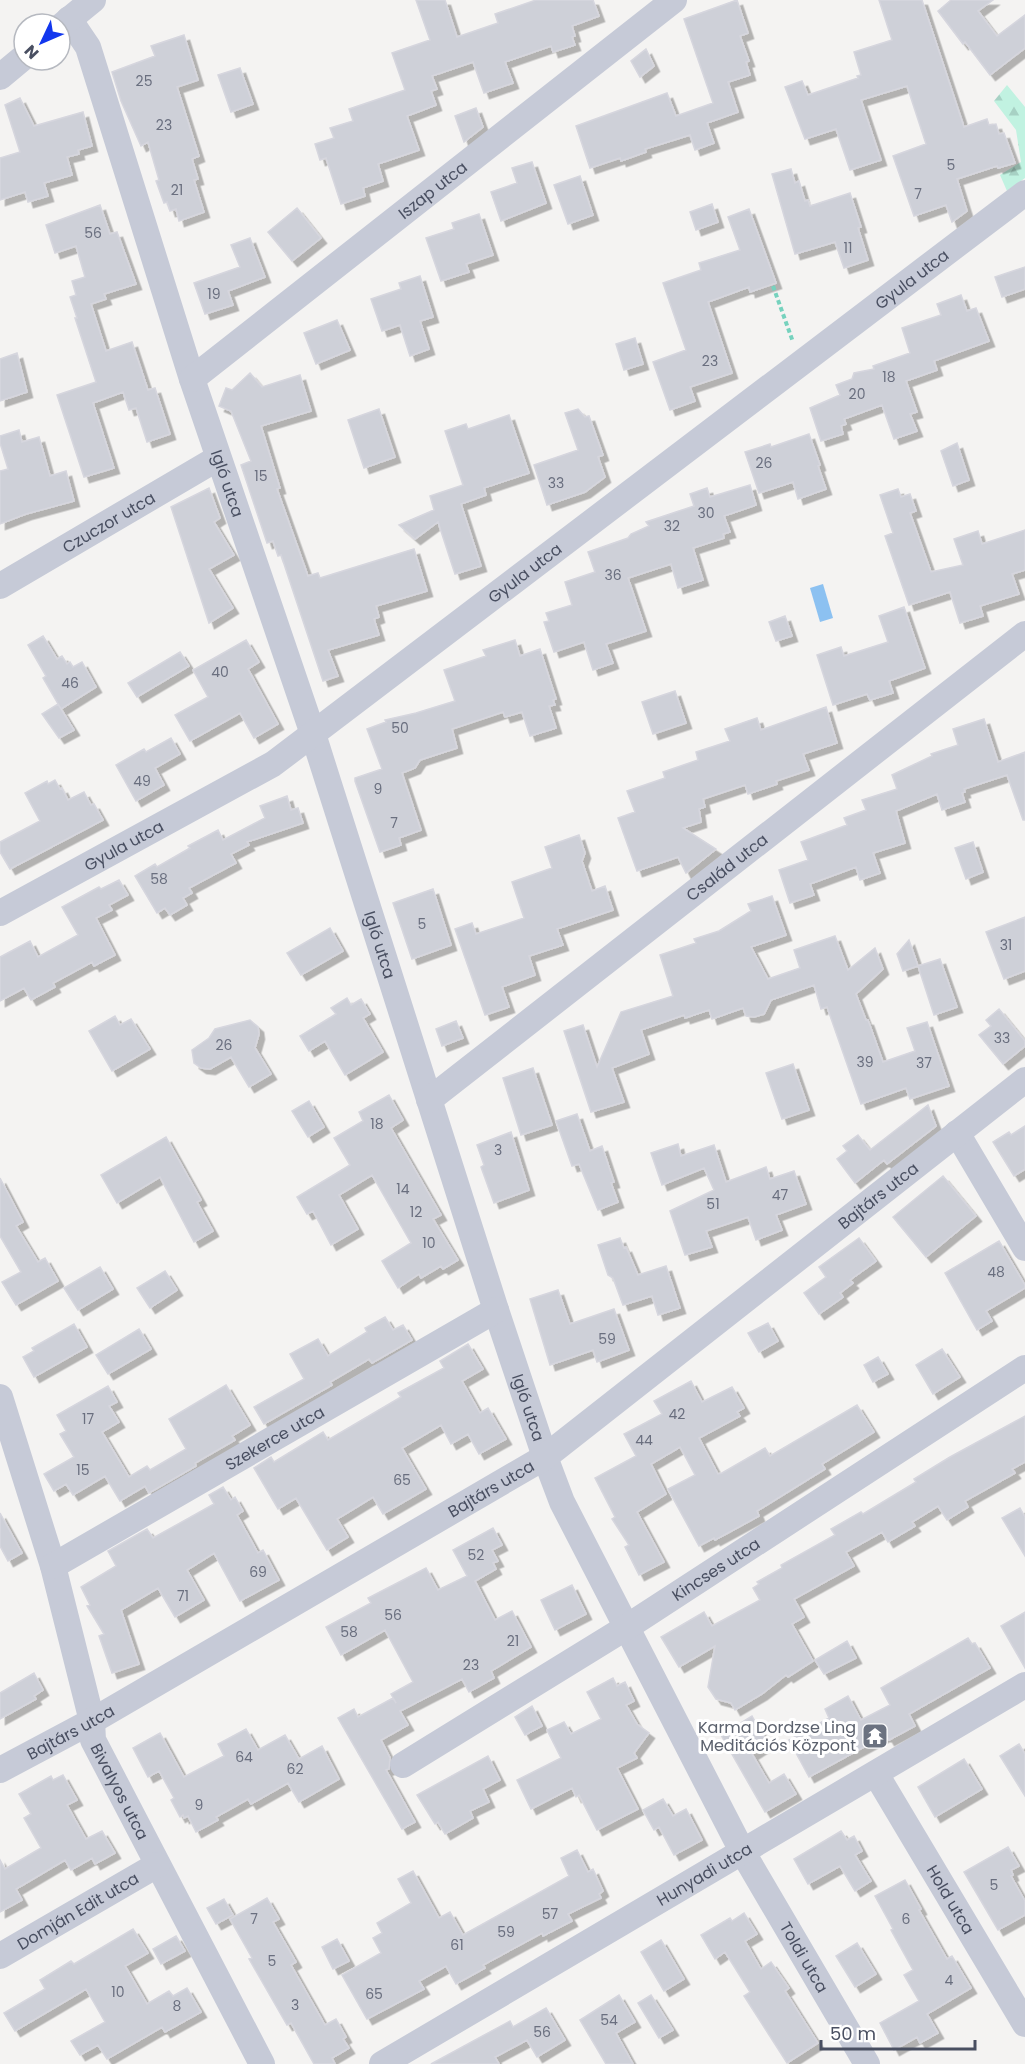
<svg xmlns="http://www.w3.org/2000/svg" width="1025" height="2064" viewBox="0 0 1025 2064" font-family="Poppins,sans-serif">
  <defs>
    <pattern id="forest-firs" width="22" height="20" patternUnits="userSpaceOnUse" patternTransform="scale(1.5)"><rect width="22" height="20" fill="#c1f2e1"/><path d="M5 1l3.5 6h-7zM16 11l3.5 6h-7z" fill="#a7d1c4"/></pattern>
    <filter id="shadow"><feDropShadow dx="5.5" dy="5.5" stdDeviation="0" flood-color="#0004"/></filter>
  </defs>
  <rect width="100%" height="100%" fill="#f4f3f2"/>
  <!-- forest -->
  <path fill="url(#forest-firs)" d="M1007 85 1025 107V178L1007 191 1000 175 1021 162 1016 130 994 101Z"/>
  <!-- water -->
  <path fill="#8cc1f1" d="M823 584 833 618 820 622 810 588Z"/>
  <!-- building -->
  <path fill="#ced0d8" stroke="#d6d6de" stroke-width="1.5" filter="url(#shadow)" d="M416 0H445L457 37 498 23 495 14 536 0H593L599 16 572 26 575 36 572 37 575 45 553 52 551 46 505 62 513 83 484 93 473 62 432 76 437 89 431 91 436 105 407 116 419 150 378 164 383 181 363 188 365 196 341 204 326 158 320 160 315 144 334 138 330 128 353 121 349 109 405 90 392 53 430 40Z
    M737 0 748 33 740 36 749 61 746 62 750 75 728 82 738 112 707 123 714 143 695 150 690 135 645 149 646 152 621 161 620 158 590 168 576 126 667 93 676 116 713 103 684 19Z
    M879 0H922L964 127 987 119 989 125 996 124 999 134 1004 133 1015 163 998 168 997 166 957 179 967 211 952 222 946 205 914 216 893 156 926 144 907 86 861 100 881 160 850 170 836 129 805 139 785 87 802 81 808 95 858 78 857 76 861 75 854 52 892 40Z
    M951 0H993L978 11 997 36 1025 15V48L990 75 965 42 963 44 938 11Z
    M184 35 198 80 177 87 199 156 192 159 198 179 194 180 204 212 179 221 176 209 170 211 167 202 164 203 156 181 159 180 148 142 141 146 121 101 112 72 155 56 151 46Z
    M646 49 654 66 640 77 631 61Z
    M240 68 253 104 231 112 218 75Z
    M20 98 34 126 83 112 92 146 78 150 79 154 67 157 72 175 44 183 48 196 28 202 25 192 0 200V158L20 152 5 105Z
    M476 108 483 127 464 142 455 116Z
    M532 162 546 203 501 221 491 192 517 183 512 168Z
    M791 169 795 183 799 181 805 201 808 200 810 206 850 193 861 227 858 228 868 260 844 268 835 242 795 254 772 174Z
    M580 176 593 215 568 224 554 185Z
    M712 204 718 222 696 230 690 212Z
    M100 205 110 234 117 232 136 284 104 294 106 299 91 304 106 351 132 342 148 390 155 388 170 434 147 442 136 408 129 410 123 392 93 403 114 468 84 477 57 395 96 382 75 318H77L70 297 76 295 72 281 85 277 76 246 55 253 46 225Z
    M297 208 321 238 292 261 268 232Z
    M749 209 776 283 750 292 749 287 708 302 732 373 690 387 695 401 670 410 653 362 686 350 663 283 701 270 699 263 740 250 728 217Z
    M479 214 493 255 466 264 469 272 441 281 426 238 454 229 452 223Z
    M250 238 265 277 228 291 233 305 205 314 194 283 240 267 231 245Z
    M1025 267V289L1002 297 995 277Z
    M420 276 433 317 420 321 429 349 410 356 400 325 382 331 371 299 401 289 399 283Z
    M961 295 967 311 976 308 989 341 934 361 937 370 906 381 917 412 910 414 917 431 894 439 882 405 844 419 846 424 841 426 843 434 821 441 810 408 840 395 836 385 852 379 854 373 874 369 873 366 910 353 902 328 941 315 937 304Z
    M337 320 350 350 316 364 304 333Z
    M635 338 643 364 624 370 616 344Z
    M17 353 27 392 0 401V359Z
    M250 373 262 387 300 375 311 411 261 426 280 488 277 489 308 576 318 573 320 578 414 549 427 591 376 606 379 617 374 619 379 635 328 650 338 676 323 681 281 555 278 556 273 541 267 543 241 465 251 461 231 411 219 406 226 388 232 390Z
    M379 409 395 457 364 468 348 420Z
    M578 409 585 417 589 416 603 455 598 457 605 477 585 492 547 505 534 465 578 450 565 413Z
    M509 415 529 473 484 488 486 495 461 504 481 566 455 574 438 522 415 539 399 525 434 510 430 496 463 485 445 431 466 424 468 429Z
    M19 430 22 442 39 437 50 476 66 471 74 501 26 514 0 524V471L8 469 0 443V436Z
    M809 434 820 465 818 466 826 489 798 499 793 482 759 493 745 452 770 444 771 447Z
    M957 443 969 480 953 486 941 451Z
    M750 485 756 505 724 516 730 532 723 534 724 538 693 548 703 580 678 588 671 564 628 578 646 631 606 644 613 663 593 670 584 642 554 652 544 622 549 621 546 613 572 605 565 582 595 572 588 552 628 538 631 534 649 526 646 522 694 506 690 494 707 488 710 497Z
    M209 488 220 518 214 522 234 555 209 569 233 608 209 623 171 507Z
    M898 489 901 497 910 494 916 511 910 513 931 572 963 565 954 539 978 531 982 544 1025 530V570L1012 574 1019 594 980 606 983 616 960 623 950 592 909 605 885 536 893 533 880 495Z
    M904 607 925 668 889 681 893 693 870 700 867 694 833 705 817 655 841 647 844 656 888 642 879 616Z
    M785 616 792 636 776 641 769 622Z
    M43 636 57 659 62 656 67 664 70 662 73 667 82 662 96 687 61 709 43 678 46 676 28 645Z
    M246 640 259 662 248 669 278 724 254 738 240 713 190 741 175 715 208 697 193 670Z
    M515 640 520 656 540 649 556 699 553 700 555 705 549 706 556 728 530 736 522 712 505 717 503 712 452 729 457 748 420 760 415 768 402 773 421 830 399 838 401 845 380 852 355 781V778L382 769 367 729 386 722 385 720 416 713 455 701 444 670 486 656 483 650Z
    M180 652 189 666 137 697 128 683Z
    M675 691 686 723 653 734 642 702Z
    M58 704 74 730 59 738 42 714Z
    M826 707 837 743 803 754 809 770 776 781 777 784 748 794 745 785 703 799 705 807 699 809 701 822 683 828 716 849 686 873 678 857 637 871 618 818 635 812 627 791 665 778 663 772 698 760 696 752 730 741 725 729 757 718 761 730Z
    M984 719 998 762 1025 752V820H1023L1007 775 964 789 965 792 962 793 965 802 942 810 937 794 896 811 905 843 873 853 880 873 860 880 856 867 810 884 814 895 790 903 779 870 808 860 801 842 847 825 844 818 866 810 862 800 897 789 892 775 932 756 931 754 958 745 953 729Z
    M171 738 180 754 155 768 164 785 136 801 116 765 144 749 146 752Z
    M55 780 60 789 62 788 68 800 84 792 91 805 94 804 103 820 10 869 0 852V842L40 821 25 793 47 781 48 784Z
    M287 796 291 810 298 808 303 823 247 842 249 845 231 854 236 863 189 888 192 893 183 898 187 905 170 915 165 908 157 913 135 876 155 864 157 867 190 848 188 846 218 830 223 840 265 818 260 806Z
    M579 835 585 853 582 861 592 891 605 886 613 910 557 929 563 945 529 956 535 975 502 987 509 1007 485 1015 455 929 472 923 476 934 524 918 512 882 552 868 545 847Z
    M973 842 983 872 966 879 955 848Z
    M119 880 128 895 109 905 112 910 96 918 115 955 94 966 92 962 53 983 55 987 31 1000 24 988 0 1001V957L30 941 38 957 78 935 62 907 99 887 101 889Z
    M433 889 451 945 412 959 393 903Z
    M772 896 786 935 751 947 768 979 800 968 794 950 835 936 848 970 875 948 883 969 856 994 866 1020H868L883 1062 915 1051 907 1028 927 1022 949 1086 910 1099 906 1088 861 1104 827 1007 821 1009 814 985 771 1000 764 1014 754 1017 746 1016 743 1008 712 1019 709 1010 685 1018 684 1015 641 1030 649 1054 612 1068 624 1102 591 1112 564 1031 583 1025 597 1067 621 1012 673 996 660 955 696 943 694 939 719 931 751 911 748 904Z
    M1025 917V971L1004 979 986 932Z
    M330 928 343 951 301 975 287 953Z
    M909 940 918 966 903 971 897 954Z
    M940 959 957 1007 934 1015 918 966Z
    M347 998 351 1005 361 999 370 1014 363 1018 383 1052 345 1075 325 1041 309 1051 300 1036 336 1014 331 1008Z
    M999 1009 1025 1041V1046L1003 1064 979 1035 991 1026 986 1020Z
    M115 1016 120 1025 131 1019 150 1049 112 1071 89 1031Z
    M250 1020 258 1027 259 1034 255 1048 271 1074 249 1087 231 1057 210 1069 201 1068 194 1063 192 1050 209 1038 215 1029Z
    M456 1021 463 1038 442 1046 436 1029Z
    M793 1064 809 1110 782 1119 766 1073Z
    M533 1068 552 1125 521 1135 503 1078Z
    M389 1095 403 1120 391 1128 441 1215 433 1219 458 1260 443 1269 441 1266 421 1278 419 1274 398 1288 382 1261 411 1243 372 1175 339 1195 358 1229 331 1245 313 1211 307 1214 297 1197 350 1165 334 1138 363 1121 359 1112Z
    M309 1101 324 1127 308 1137 292 1111Z
    M928 1105 936 1126 887 1164 884 1160 855 1183 837 1159 847 1151 843 1146 858 1135 870 1150Z
    M577 1114 590 1151 602 1146 614 1182 611 1183 618 1202 598 1210 579 1164 572 1166 556 1121Z
    M1025 1126V1169L1014 1176 993 1142 1009 1132 1011 1135Z
    M511 1132 529 1190 494 1203 481 1167 484 1165 477 1145Z
    M166 1137 201 1200 197 1202 213 1231 194 1242 160 1177 117 1203 101 1175Z
    M678 1144 681 1156 714 1145 726 1182 766 1167 770 1179 794 1171 806 1204 776 1215 782 1230 756 1240 748 1217 706 1231 712 1247 685 1255 670 1211 714 1190 704 1168 662 1185 651 1153Z
    M943 1176 976 1216 926 1257 893 1217Z
    M0 1178 23 1222 16 1226 38 1262 45 1258 58 1281 16 1305 2 1282 21 1272 0 1236Z
    M620 1238 624 1248 626 1247 638 1275 666 1266 680 1308 658 1315 652 1296 623 1305 613 1278 608 1275 598 1245Z
    M859 1238 876 1261 850 1280 853 1283 840 1293 843 1297 819 1314 804 1293 826 1277 819 1267Z
    M999 1241 1025 1285V1288L986 1311 992 1321 977 1330 945 1273Z
    M100 1267 113 1289 78 1310 64 1288Z
    M165 1271 177 1290 150 1308 137 1288Z
    M558 1290 570 1324 614 1309 629 1350 597 1362 593 1350 550 1365 530 1299Z
    M385 1317 393 1330 403 1325 412 1340 372 1363 369 1359 330 1382 332 1385 264 1424 254 1407 304 1379 290 1354 318 1339 328 1356 367 1332 365 1328Z
    M768 1323 778 1341 759 1352 748 1333Z
    M74 1324 87 1347 34 1377 23 1357 34 1351 32 1348Z
    M139 1329 151 1349 108 1374 96 1355Z
    M468 1344 483 1369 462 1381 480 1413 488 1408 506 1439 479 1454 468 1434 451 1444 441 1425 402 1448 426 1489 383 1514 373 1497 337 1519 348 1537 327 1550 296 1498 278 1509 254 1468 271 1457 274 1462 323 1432 328 1440 401 1397 398 1393 444 1368 440 1361Z
    M942 1349 960 1377 933 1394 916 1365Z
    M878 1357 888 1374 873 1382 864 1365Z
    M691 1381 702 1402 732 1387 744 1408 737 1412 740 1416 699 1438 718 1474 722 1473 765 1448 770 1456 857 1405 874 1432 822 1464 825 1469 757 1511 759 1516 715 1540 714 1538 699 1546 668 1489 695 1475 680 1447 651 1464 666 1494 637 1512 664 1562 639 1575 625 1547 629 1545 612 1519 615 1517 595 1478 636 1456 624 1434 662 1414 654 1401Z
    M226 1385 250 1425 232 1436 235 1440 195 1463 196 1466 149 1493 145 1486 120 1501 105 1476 73 1495 66 1484 54 1491 44 1474 74 1457 60 1434 66 1431 57 1415 108 1386 117 1402 109 1406 119 1422 102 1432 129 1477 147 1466 150 1470 186 1449 169 1419Z
    M1025 1416V1462L1012 1469 1015 1473 965 1501 968 1507 947 1520 938 1506 912 1522 915 1526 888 1542 882 1532 846 1552 854 1566 794 1599 804 1617 792 1624 813 1661 788 1677 786 1675 762 1694 735 1710 731 1703 716 1699 708 1687 715 1646 679 1667 661 1637 704 1612 712 1626 760 1600 753 1588 759 1584 757 1582 782 1568 781 1565 835 1535 831 1529 861 1512 863 1514 916 1482 914 1479 950 1457Z
    M223 1487 231 1500 235 1497 243 1511 237 1515 258 1553 263 1550 279 1580 240 1601 214 1553 187 1570 204 1600 175 1617 158 1588 121 1610 139 1664 112 1673 99 1636 104 1634 87 1606 90 1605 81 1587 116 1566 108 1551 147 1529 153 1538 214 1504 209 1495Z
    M1020 1508 1025 1517V1556L1002 1518Z
    M0 1513 22 1553 8 1561 0 1546Z
    M493 1528 502 1545 492 1550 498 1561 493 1563 496 1569 475 1581 495 1620 512 1611 531 1647 491 1671 494 1678 469 1692 462 1679 400 1711 408 1725 381 1740 390 1758 389 1769 386 1770 415 1822 402 1829 338 1718 354 1709 358 1717 393 1698 396 1703 391 1694 413 1682 385 1630 341 1655 326 1627 371 1603 368 1598 426 1568 438 1590 467 1576 453 1550Z
    M572 1585 586 1614 555 1630 541 1600Z
    M1025 1612V1668L1001 1626Z
    M968 1638 972 1644 975 1643 990 1668 909 1714 915 1726 889 1740 886 1735 809 1777 789 1740 829 1718 825 1709 848 1696 861 1720 890 1705 881 1688Z
    M847 1641 856 1658 824 1674 815 1660Z
    M34 1673 43 1690 34 1696 36 1699 0 1719V1693Z
    M613 1678 617 1686 625 1682 634 1701 626 1705 637 1724 649 1733 634 1753 637 1758 617 1768 638 1809 597 1830 579 1795 576 1797 572 1788 531 1809 517 1780 561 1758 547 1730 564 1722 571 1734 601 1719 587 1692Z
    M532 1706 542 1726 525 1735 515 1717Z
    M752 1716 768 1744 752 1754 769 1783 784 1774 796 1794 765 1812 721 1735Z
    M246 1729 258 1750 285 1735 299 1759 322 1746 339 1779 299 1802 288 1783 251 1804 248 1799 216 1817 218 1820 196 1832 188 1816 184 1818 183 1815 180 1817 171 1800 174 1798 159 1771 148 1777 133 1748 160 1733 184 1777 224 1756 218 1744Z
    M1019 1744 1025 1754V1796L1000 1756Z
    M488 1756 500 1780 483 1789 489 1802 470 1811 473 1818 445 1834 438 1822 435 1824 417 1795Z
    M964 1759 982 1789 935 1817 918 1787Z
    M63 1775 77 1800 67 1805 86 1839 102 1831 115 1853 95 1864 92 1858 71 1870 65 1860 16 1889 22 1900 0 1912V1860L5 1869 41 1848 24 1818 31 1814 19 1794 51 1776 53 1780Z
    M663 1799 673 1816 686 1809 702 1840 674 1855 659 1827 654 1830 643 1810Z
    M841 1831 847 1840 854 1836 862 1851 855 1855 871 1881 855 1891 840 1866 808 1884 794 1859Z
    M1008 1847 1019 1866 1011 1870 1013 1875 1011 1876 1025 1901V1915L998 1930 964 1872Z
    M577 1850 588 1872 593 1869 603 1891 599 1894 601 1898 568 1914 572 1921 543 1936 542 1933 483 1965 485 1968 456 1984 446 1966 419 1981 424 1989 367 2019 342 1975 381 1953 373 1938 382 1933 377 1923 411 1903 398 1879 413 1871 439 1918 450 1912 463 1935 569 1876 561 1858Z
    M905 1880 921 1909 919 1910 947 1959 952 1956 971 1988 927 2014 938 2033 920 2043 917 2037 894 2050 880 2023 919 2001 904 1975 913 1970 891 1930 893 1929 875 1896Z
    M267 1898 279 1919 273 1922 296 1962 291 1965 325 2025 336 2019 346 2037 343 2039 349 2048 332 2058 335 2064H314L291 2023 287 2025 249 1959 252 1958 230 1919Z
    M224 1899 233 1915 216 1924 207 1908Z
    M744 1913 757 1934 745 1941 761 1969 771 1962 789 1988 785 1991 818 2043 787 2063 744 1996 750 1992 725 1952 715 1959 701 1935 730 1918 732 1921Z
    M133 1929 148 1953 125 1966 147 2004 169 1991 173 1996 187 1988 201 2012 165 2032 162 2027 107 2059 98 2045 80 2055 71 2041 105 2022 86 1989 15 2031 4 2013 45 1989 40 1980 71 1961 74 1964Z
    M176 1936 185 1951 161 1964 153 1949Z
    M337 1939 349 1961 333 1969 322 1947Z
    M661 1940 684 1979 664 1991 641 1952Z
    M857 1943 876 1974 855 1987 836 1956Z
    M619 1995 635 2022 616 2033 633 2064H606L580 2020Z
    M651 1995 673 2030 659 2038 638 2003Z
    M546 2008 565 2040 537 2057 527 2040 495 2057 499 2064H431L510 2021 513 2027Z"/>
  <g fill="none" stroke-linecap="round" stroke-linejoin="round">
    <!-- path -->
    <path stroke="#76d2be" stroke-width="4" stroke-dasharray="4.5 3" stroke-linecap="butt" d="M773 286 793 342"/>
    <!-- minor -->
    <g stroke="#c6cad7" stroke-width="26">
      <path id="s1" d="M69 19 88 47 192 379 313 734 496 1310 545 1457 562 1502 742 1851 867 2064"/>
      <path d="M60 27 93 0"/>
      <path d="M0 77 24 57"/>
      <path id="s2" d="M192 379 674 0"/>
      <path id="s3" d="M0 586 218 458"/>
      <path id="s4" d="M0 913 273 764 1025 193"/>
      <path id="s5" d="M429 1100 1025 634"/>
      <path d="M957 1133 1025 1248"/>
      <path id="s6" d="M0 1397 53 1566 92 1721 93 1740 262 2064"/>
      <path id="s7" d="M53 1566 496 1310"/>
      <path id="s8" d="M403 1765 627 1627 1025 1368"/>
      <path id="s9" d="M0 1770 92 1721 545 1457 1025 1080"/>
      <path id="s10" d="M876 1774 1025 2024"/>
      <path id="s11" d="M0 1956 157 1865"/>
      <path id="s12" d="M382 2064 1025 1685"/>
    </g>
  </g>
  <!-- icons -->
  <defs>
    <g id="temple-square" transform="scale(1.35)"><rect x="-9" y="-9" width="18" height="18" rx="4" fill="#6b7280" stroke="#fff"/><path d="M0-6L5-2H3V0L6.5 2.5H4V6H1.5V3h-3V6H-4V2.5H-6.5L-3 0V-2H-5Z" fill="#fff"/></g>
  </defs>
  <g fill-rule="evenodd">
    <use href="#temple-square" x="875" y="1736"/>
  </g>
  <g text-anchor="middle" stroke-width="6" stroke-linejoin="round" paint-order="stroke">
    <!-- number labels -->
    <g font-size="14" fill="#6a6f7f">
      <text x="144" y="86">25</text>
      <text x="164" y="130">23</text>
      <text x="951" y="170">5</text>
      <text x="177" y="195">21</text>
      <text x="918" y="199">7</text>
      <text x="93" y="238">56</text>
      <text x="848" y="253">11</text>
      <text x="214" y="299">19</text>
      <text x="710" y="366">23</text>
      <text x="889" y="382">18</text>
      <text x="857" y="399">20</text>
      <text x="764" y="468">26</text>
      <text x="261" y="481">15</text>
      <text x="556" y="488">33</text>
      <text x="706" y="518">30</text>
      <text x="672" y="531">32</text>
      <text x="613" y="580">36</text>
      <text x="220" y="677">40</text>
      <text x="70" y="688">46</text>
      <text x="400" y="733">50</text>
      <text x="142" y="786">49</text>
      <text x="378" y="794">9</text>
      <text x="394" y="828">7</text>
      <text x="159" y="884">58</text>
      <text x="422" y="929">5</text>
      <text x="1006" y="950">31</text>
      <text x="1002" y="1043">33</text>
      <text x="224" y="1050">26</text>
      <text x="865" y="1067">39</text>
      <text x="924" y="1068">37</text>
      <text x="377" y="1129">18</text>
      <text x="498" y="1155">3</text>
      <text x="403" y="1194">14</text>
      <text x="780" y="1200">47</text>
      <text x="713" y="1209">51</text>
      <text x="416" y="1217">12</text>
      <text x="429" y="1248">10</text>
      <text x="996" y="1277">48</text>
      <text x="607" y="1344">59</text>
      <text x="677" y="1419">42</text>
      <text x="88" y="1424">17</text>
      <text x="644" y="1445">44</text>
      <text x="83" y="1475">15</text>
      <text x="402" y="1485">65</text>
      <text x="476" y="1560">52</text>
      <text x="258" y="1577">69</text>
      <text x="183" y="1601">71</text>
      <text x="393" y="1620">56</text>
      <text x="349" y="1637">58</text>
      <text x="513" y="1646">21</text>
      <text x="471" y="1670">23</text>
      <text x="244" y="1762">64</text>
      <text x="295" y="1774">62</text>
      <text x="199" y="1810">9</text>
      <text x="994" y="1890">5</text>
      <text x="550" y="1919">57</text>
      <text x="254" y="1924">7</text>
      <text x="906" y="1924">6</text>
      <text x="506" y="1937">59</text>
      <text x="457" y="1950">61</text>
      <text x="272" y="1966">5</text>
      <text x="949" y="1985">4</text>
      <text x="118" y="1997">10</text>
      <text x="374" y="1999">65</text>
      <text x="295" y="2010">3</text>
      <text x="177" y="2011">8</text>
      <text x="609" y="2025">54</text>
      <text x="542" y="2037">56</text>
    </g>
    <!-- street labels -->
    <g font-size="16" fill="#494f61" stroke="#fff">
      <text dy="6" stroke="none"><textPath href="#s2" startOffset="306">Iszap utca</textPath></text>
      <text dy="6" stroke="none"><textPath href="#s4" startOffset="1113">Gyula utca</textPath></text>
      <text dy="6" stroke="none"><textPath href="#s1" startOffset="492">Igló utca</textPath></text>
      <text dy="6" stroke="none"><textPath href="#s3" startOffset="126">Czuczor utca</textPath></text>
      <text dy="6" stroke="none"><textPath href="#s4" startOffset="627">Gyula utca</textPath></text>
      <text dy="6" stroke="none"><textPath href="#s4" startOffset="141">Gyula utca</textPath></text>
      <text dy="6" stroke="none"><textPath href="#s5" startOffset="378">Család utca</textPath></text>
      <text dy="6" stroke="none"><textPath href="#s1" startOffset="978">Igló utca</textPath></text>
      <text dy="6" stroke="none"><textPath href="#s9" startOffset="1052">Bajtárs utca</textPath></text>
      <text dy="6" stroke="none"><textPath href="#s1" startOffset="1464">Igló utca</textPath></text>
      <text dy="6" stroke="none"><textPath href="#s7" startOffset="256">Szekerce utca</textPath></text>
      <text dy="6" stroke="none"><textPath href="#s9" startOffset="566">Bajtárs utca</textPath></text>
      <text dy="6" stroke="none"><textPath href="#s8" startOffset="369">Kincses utca</textPath></text>
      <text dy="6" stroke="none"><textPath href="#s9" startOffset="80">Bajtárs utca</textPath></text>
      <text dy="6" stroke="none"><textPath href="#s6" startOffset="414">Bivalyos utca</textPath></text>
      <text dy="6" stroke="none"><textPath href="#s12" startOffset="374">Hunyadi utca</textPath></text>
      <text dy="6" stroke="none"><textPath href="#s10" startOffset="146">Hold utca</textPath></text>
      <text dy="6" stroke="none"><textPath href="#s11" startOffset="90">Domján Edit utca</textPath></text>
      <text dy="6" stroke="none"><textPath href="#s1" startOffset="2080">Toldi utca</textPath></text>
    </g>
    <!-- worship labels -->
    <g font-size="16" fill="#5b616d" stroke="#fff" text-anchor="end">
      <text x="856" y="1733">Karma Dordzse Ling<tspan x="856" dy="18">Meditációs Központ</tspan></text>
    </g>
  </g>
  <!-- north arrow -->
  <g transform="translate(42 42) rotate(226)"><circle r="28" fill="#ffffff" stroke="#b6b9c0" stroke-width="1.5"/>
  <path d="M0-4.5L10 22L0 15L-10 22Z" fill="#1237ee"/>
  <text y="-9" font-size="16" font-weight="bold" text-anchor="middle" fill="#494f61">N</text>
  </g>
  <!-- scale -->
  <path d="M821 2040v9h154v-9" fill="none" stroke="#494f61" stroke-width="3"/>
  <text x="830" y="2040" font-size="18" fill="#494f61" stroke="#ffffff" stroke-width="4.5" paint-order="stroke">50 m</text>
</svg>
